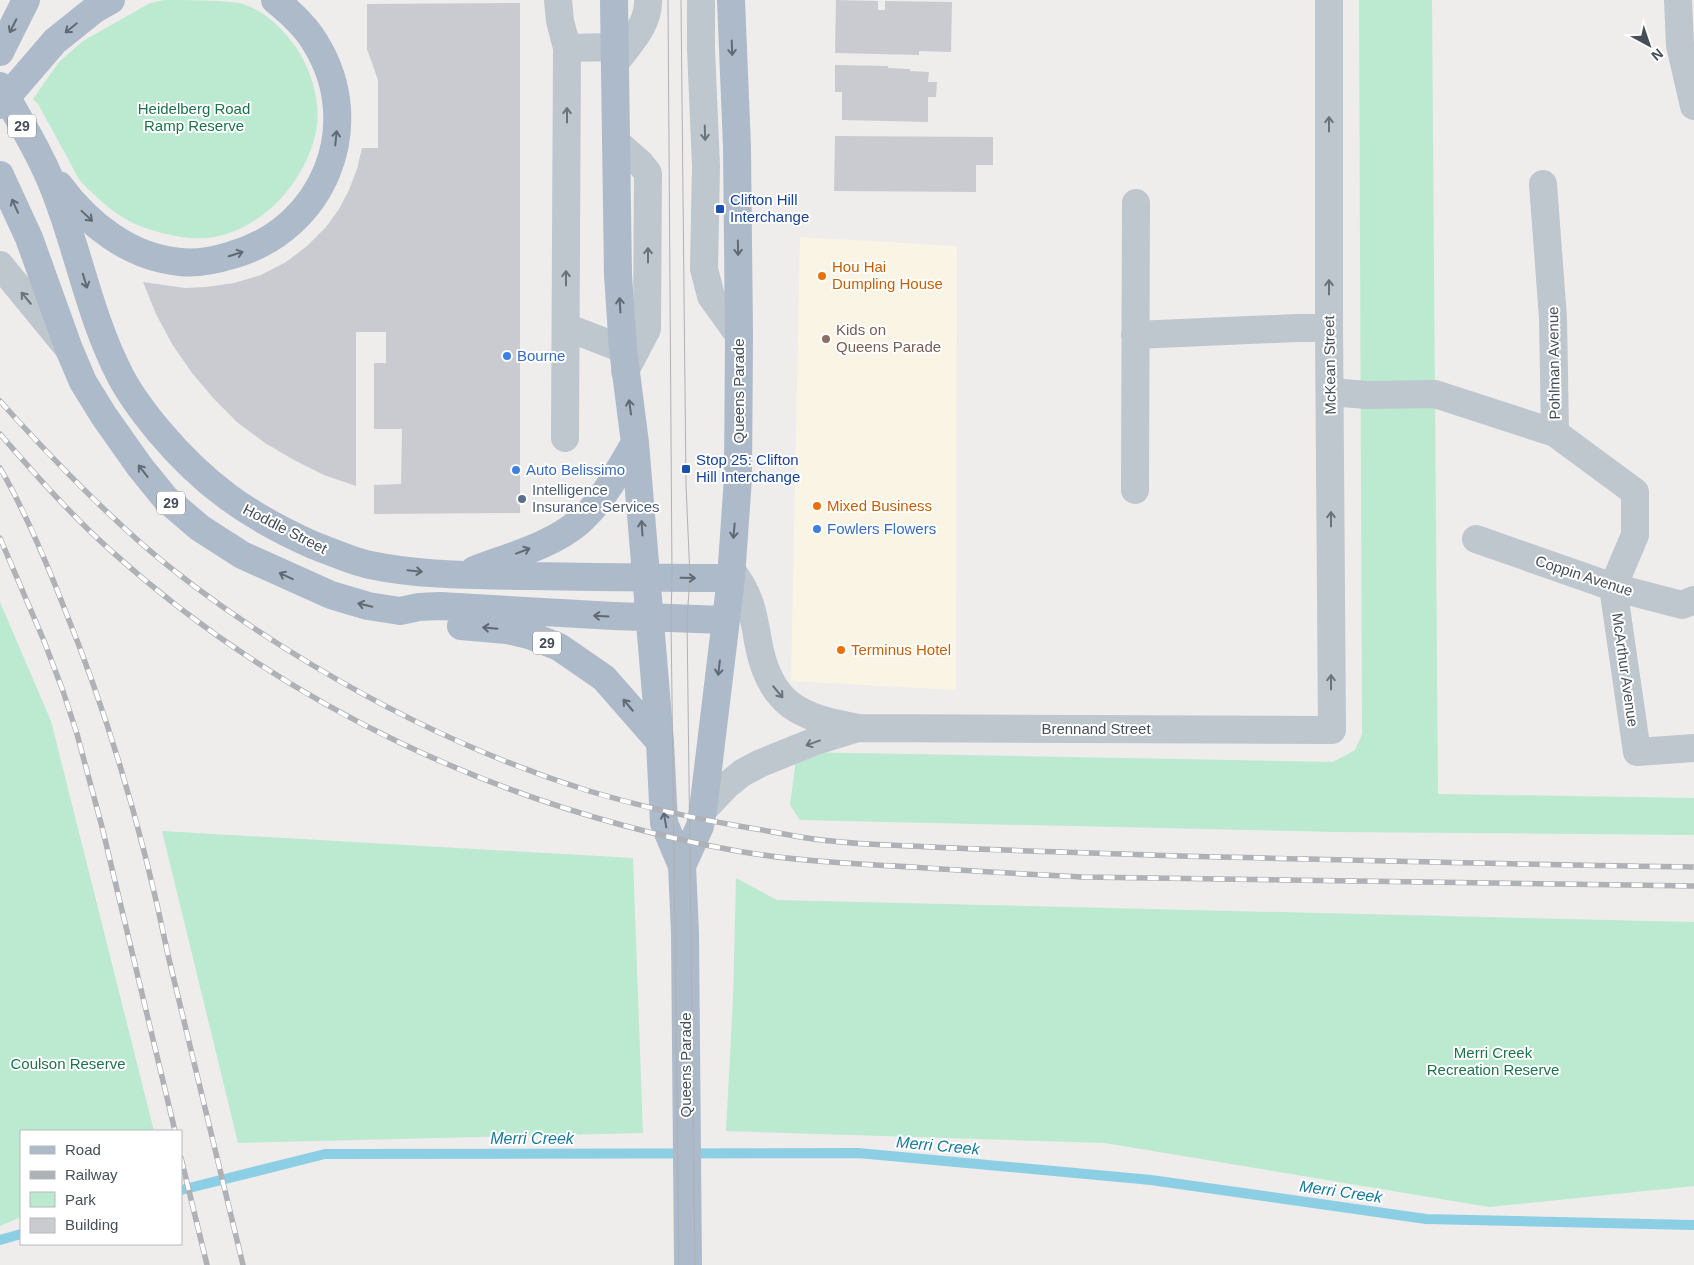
<svg xmlns="http://www.w3.org/2000/svg" width="1694" height="1265" viewBox="0 0 1694 1265" font-family="Helvetica,sans-serif">
  <rect width="100%" height="100%" fill="#efecec"/>
  <!-- commercial -->
  <path fill="#faf4e5" d="M800 237 957 246 956 690 791 681Z"/>
  <!-- green -->
  <path fill="#bcead0" d="M164 0C188 0 216 0 240 3 264 10 281 27 295 46 312 70 323 107 315 136 303 184 263 228 214 237 189 242 151 232 129 221 112 212 96 197 82 183 76 176 72 165 67 157 57 139 48 122 38 104L33 99 59 62 83 41 150 3Z
    M1359 0H1432L1438 794 1694 798V835L1336 832 800 820 790 805 797 752 1333 762 1355 750 1362 734Z
    M0 602 51 721 154 1131H21V1217L0 1226Z
    M162 831 633 858 643 1133 238 1143Z
    M736 878 777 900 1694 922V1186L1489 1207 1105 1143 726 1131 733 999Z"/>
  <g fill="none" stroke-linecap="round" stroke-linejoin="round">
    <!-- stream -->
    <path stroke="#8ccfe5" stroke-width="10" d="M181 1190 325 1154 858 1153 1151 1180 1426 1219 1694 1225
      M0 1240 21 1234"/>
  </g>
  <!-- building -->
  <path fill="#cacbd1" d="M836 0 878 1V10H885V1L952 2 951 52 919 51V55L835 53Z
    M520 3V513L374 514V485L401 484 402 429H374V363H386V332H356V486L324 475 294 460 265 443 238 423 214 399 192 373 172 344 156 314 143 282 185 288 206 287 234 283 261 275 286 262 307 246 326 227 339 209 349 190 357 169 362 148H378V80L367 49V4Z
    M835 65 888 66V68L910 69V71L929 72 928 82H937L936 97H928V122L842 120V92H835Z
    M835 136 993 137V165H976V192L834 191Z"/>
  <g fill="none" stroke-linecap="round" stroke-linejoin="round">
    <!-- minor -->
    <path stroke="#bec6ce" stroke-width="28" d="M558 0 560 21 567 48 565 438
      M701 0V49L706 166 704 269 711 296 739 335
      M1678 0 1680 45 1694 106
      M567 48 614 47
      M615 63C629 44 649 25 648 0
      M616 142 640 163 648 173 647 329 625 371
      M1543 184 1553 318 1555 433 1635 492V535L1613 587 1637 752 1694 748
      M0 265 68 348
      M566 327 623 349
      M1135 335 1297 328H1329
      M1330 392 1367 395 1435 394 1555 433
      M1135 490 1136 203
      M1476 539 1613 587 1682 605 1694 600
      M731 570C750 594 753 611 758 641 769 705 800 718 859 728L1332 730 1329 328V0
      M703 810 726 786 742 773 761 763 813 742 855 729"/>
    <!-- major -->
    <path stroke="#adbac9" stroke-width="28" d="M614 0 618 275 623 349 635 443 660 742 664 823 682 866 685 933 688 1265
      M0 52 26 0
      M0 86C21 123 45 161 59 202 80 259 92 322 121 377 131 396 144 413 158 430 204 485 248 516 313 545 332 552 351 561 370 565 422 576 477 575 530 576 597 577 664 578 731 578
      M0 175 29 238 69 349 83 382 104 416 140 467 166 499 200 528 242 555 331 595 368 606 400 611 419 607 440 606 614 616 725 620
      M59 185C88 224 129 257 180 262 197 264 216 260 232 255 324 229 366 126 316 44 306 26 290 12 275 0
      M474 570C508 557 551 546 579 522 603 501 619 470 635 443
      M461 626 507 630 529 635 559 647 604 678 660 742
      M682 866 700 826 703 810 731 578 738 478 739 335 737 147 731 0"/>
    <!-- tram -->
    <path stroke="#aeb1b6" stroke-width="1" d="M668 0 672 577 671 618 679 1265
      M681 0 686 485 690 578 687 618 695 1265"/>
    <!-- rail casing -->
    <g stroke="#aeb1b6" stroke-width="5.5">
      <path id="rail" d="M0 401C45 451 91 499 142 544 195 590 254 630 314 666 401 718 493 761 589 791 642 807 696 819 750 828 777 832 804 839 832 841 865 845 899 845 932 847 1015 851 1097 853 1180 856 1351 860 1523 865 1694 867
        M0 434C35 474 69 513 109 549 284 707 505 809 737 851 795 861 854 864 912 867 969 871 1026 874 1082 877L1694 886
        M0 468C26 513 46 561 65 610 110 721 144 838 168 955L243 1265
        M0 538 44 641 63 691 77 734 102 827 175 1131
        M181 1158 207 1265"/>
    </g>
    <!-- rail -->
    <use href="#rail" stroke="#fff" stroke-width="4" stroke-dasharray="11" stroke-linecap="butt"/>
    <!-- major-bridge -->
    <path stroke="#adbac9" stroke-width="28" d="M0 105 55 41 95 9 111 0"/>
  </g>
  <!-- one-way arrows -->
  <defs><path id="oneway-shaft" d="M-6 0H5M1.5-3L5.5 0L1.5 3" fill="none" stroke-width="1.6" stroke-linecap="round" stroke-linejoin="round" transform="scale(1.25)"/></defs>
  <g stroke="#606a74">
    <use href="#oneway-shaft" transform="translate(13 26) rotate(117)"/>
    <use href="#oneway-shaft" transform="translate(71 28) rotate(141)"/>
    <use href="#oneway-shaft" transform="translate(732 48) rotate(88)"/>
    <use href="#oneway-shaft" transform="translate(336 138) rotate(-84)"/>
    <use href="#oneway-shaft" transform="translate(15 206) rotate(-114)"/>
    <use href="#oneway-shaft" transform="translate(87 216) rotate(43)"/>
    <use href="#oneway-shaft" transform="translate(738 248) rotate(89)"/>
    <use href="#oneway-shaft" transform="translate(236 254) rotate(-18)"/>
    <use href="#oneway-shaft" transform="translate(85 281) rotate(73)"/>
    <use href="#oneway-shaft" transform="translate(620 305) rotate(-93)"/>
    <use href="#oneway-shaft" transform="translate(630 407) rotate(-98)"/>
    <use href="#oneway-shaft" transform="translate(143 471) rotate(-128)"/>
    <use href="#oneway-shaft" transform="translate(642 528) rotate(-94)"/>
    <use href="#oneway-shaft" transform="translate(734 531) rotate(95)"/>
    <use href="#oneway-shaft" transform="translate(523 551) rotate(-21)"/>
    <use href="#oneway-shaft" transform="translate(415 571) rotate(6)"/>
    <use href="#oneway-shaft" transform="translate(286 576) rotate(-155)"/>
    <use href="#oneway-shaft" transform="translate(688 578) rotate(1)"/>
    <use href="#oneway-shaft" transform="translate(365 605) rotate(-166)"/>
    <use href="#oneway-shaft" transform="translate(601 616) rotate(-177)"/>
    <use href="#oneway-shaft" transform="translate(490 628) rotate(-175)"/>
    <use href="#oneway-shaft" transform="translate(719 668) rotate(97)"/>
    <use href="#oneway-shaft" transform="translate(628 705) rotate(-130)"/>
    <use href="#oneway-shaft" transform="translate(665 820) rotate(-100)"/>
  </g>
  <g stroke="#6a737b">
    <use href="#oneway-shaft" transform="translate(567 115) rotate(-90)"/>
    <use href="#oneway-shaft" transform="translate(1329 124) rotate(-90)"/>
    <use href="#oneway-shaft" transform="translate(705 133) rotate(88)"/>
    <use href="#oneway-shaft" transform="translate(648 255) rotate(-90)"/>
    <use href="#oneway-shaft" transform="translate(566 278) rotate(-90)"/>
    <use href="#oneway-shaft" transform="translate(1329 287) rotate(-90)"/>
    <use href="#oneway-shaft" transform="translate(26 298) rotate(-130)"/>
    <use href="#oneway-shaft" transform="translate(1331 519) rotate(-90)"/>
    <use href="#oneway-shaft" transform="translate(1331 682) rotate(-90)"/>
    <use href="#oneway-shaft" transform="translate(778 692) rotate(50)"/>
    <use href="#oneway-shaft" transform="translate(813 743) rotate(160)"/>
  </g>
  <!-- markers -->
  <g fill="#1a4fb4" stroke="#fff" stroke-width="2">
    <rect x="715" y="204" width="10" height="10" rx="2.5"/>
    <rect x="681" y="464" width="10" height="10" rx="2.5"/>
  </g>
  <g fill="#e8710a" stroke="#fff" stroke-width="2">
    <circle cx="822" cy="276" r="5"/>
    <circle cx="817" cy="506" r="5"/>
    <circle cx="841" cy="650" r="5"/>
  </g>
  <circle fill="#8d6e63" stroke="#fff" stroke-width="2" cx="826" cy="339" r="5"/>
  <g fill="#3f7fe0" stroke="#fff" stroke-width="2">
    <circle cx="507" cy="356" r="5"/>
    <circle cx="516" cy="470" r="5"/>
    <circle cx="817" cy="529" r="5"/>
  </g>
  <circle fill="#5c6f8a" stroke="#fff" stroke-width="2" cx="522" cy="499" r="5"/>
  <g text-anchor="middle" stroke-width="4" stroke-linejoin="round" paint-order="stroke">
    <!-- shield labels -->
    <g fill="#fff" stroke="#7e848a" stroke-width="1">
      <rect x="8" y="114.5" width="28" height="23" rx="4"/>
      <rect x="157" y="491.5" width="28" height="23" rx="4"/>
      <rect x="533" y="631.5" width="28" height="23" rx="4"/>
    </g>
    <g font-size="14" font-weight="bold" fill="#464f58">
      <text x="22" y="131">29</text>
      <text x="171" y="508">29</text>
      <text x="547" y="648">29</text>
    </g>
    <!-- park labels -->
    <g font-size="15" fill="#1c734b" stroke="#fff">
      <text x="194" y="114">Heidelberg Road<tspan x="194" dy="17">Ramp Reserve</tspan></text>
      <text x="1493" y="1058">Merri Creek<tspan x="1493" dy="17">Recreation Reserve</tspan></text>
      <text x="68" y="1069">Coulson Reserve</text>
    </g>
    <!-- transit labels -->
    <g font-size="15" fill="#164399" stroke="#fff" text-anchor="start">
      <text x="730" y="205">Clifton Hill<tspan x="730" dy="17">Interchange</tspan></text>
      <text x="696" y="465">Stop 25: Clifton<tspan x="696" dy="17">Hill Interchange</tspan></text>
    </g>
    <!-- food labels -->
    <g font-size="15" fill="#c56008" stroke="#fff" text-anchor="start">
      <text x="832" y="272">Hou Hai<tspan x="832" dy="17">Dumpling House</tspan></text>
      <text x="827" y="511">Mixed Business</text>
      <text x="851" y="655">Terminus Hotel</text>
    </g>
    <!-- education labels -->
    <g font-size="15" fill="#785e54" stroke="#fff" text-anchor="start">
      <text x="836" y="335">Kids on<tspan x="836" dy="17">Queens Parade</tspan></text>
    </g>
    <!-- shop labels -->
    <g font-size="15" fill="#366cbe" stroke="#fff" text-anchor="start">
      <text x="517" y="361">Bourne</text>
      <text x="526" y="475">Auto Belissimo</text>
      <text x="827" y="534">Fowlers Flowers</text>
    </g>
    <!-- street labels -->
    <g font-size="15" fill="#464f58" stroke="#fff">
      <text transform="translate(1554 363) rotate(-91)" y="5">Pohlman Avenue</text>
      <text transform="translate(1330 365) rotate(-91)" y="5">McKean Street</text>
      <text transform="translate(739 391) rotate(-90)" y="5">Queens Parade</text>
      <text transform="translate(285 529) rotate(27)" y="5">Hoddle Street</text>
      <text transform="translate(1584 576) rotate(18)" y="5">Coppin Avenue</text>
      <text transform="translate(1625 670) rotate(82)" y="5">McArthur Avenue</text>
      <text x="1096" y="734">Brennand Street</text>
      <text transform="translate(686 1065) rotate(-90)" y="5">Queens Parade</text>
    </g>
    <!-- service labels -->
    <g font-size="15" fill="#4e5e75" stroke="#fff" text-anchor="start">
      <text x="532" y="495">Intelligence<tspan x="532" dy="17">Insurance Services</tspan></text>
    </g>
    <!-- water labels -->
    <g font-size="16" font-style="italic" fill="#167a9b" stroke="#fff">
      <text x="532" y="1144">Merri Creek</text>
      <text transform="translate(938 1145) rotate(5)" y="6">Merri Creek</text>
      <text transform="translate(1341 1191) rotate(8)" y="6">Merri Creek</text>
    </g>
  </g>
  <!-- legend -->
  <rect x="20" y="1130" width="162" height="115" fill="#ffffff" stroke="#b5b9bc"/>
  <rect x="30" y="1146" width="25" height="8" fill="#adbac9" stroke="#b5b9bc"/>
  <text x="65" y="1155" font-size="15" fill="#464f58">Road</text>
  <rect x="30" y="1171" width="25" height="8" fill="#aeb1b6" stroke="#b5b9bc"/>
  <text x="65" y="1180" font-size="15" fill="#464f58">Railway</text>
  <rect x="30" y="1192" width="25" height="15" fill="#bcead0" stroke="#b5b9bc"/>
  <text x="65" y="1205" font-size="15" fill="#464f58">Park</text>
  <rect x="30" y="1218" width="25" height="15" fill="#cacbd1" stroke="#b5b9bc"/>
  <text x="65" y="1230" font-size="15" fill="#464f58">Building</text>
  <!-- north arrow -->
  <g transform="translate(1649 45) rotate(140)" stroke="#ffffff" stroke-width="4" paint-order="stroke">
  <path d="M0-4L9 19L0 12L-9 19Z" fill="#464f58"/>
  <text y="-8" font-size="14" font-weight="bold" text-anchor="middle" fill="#464f58">N</text>
  </g>
</svg>
